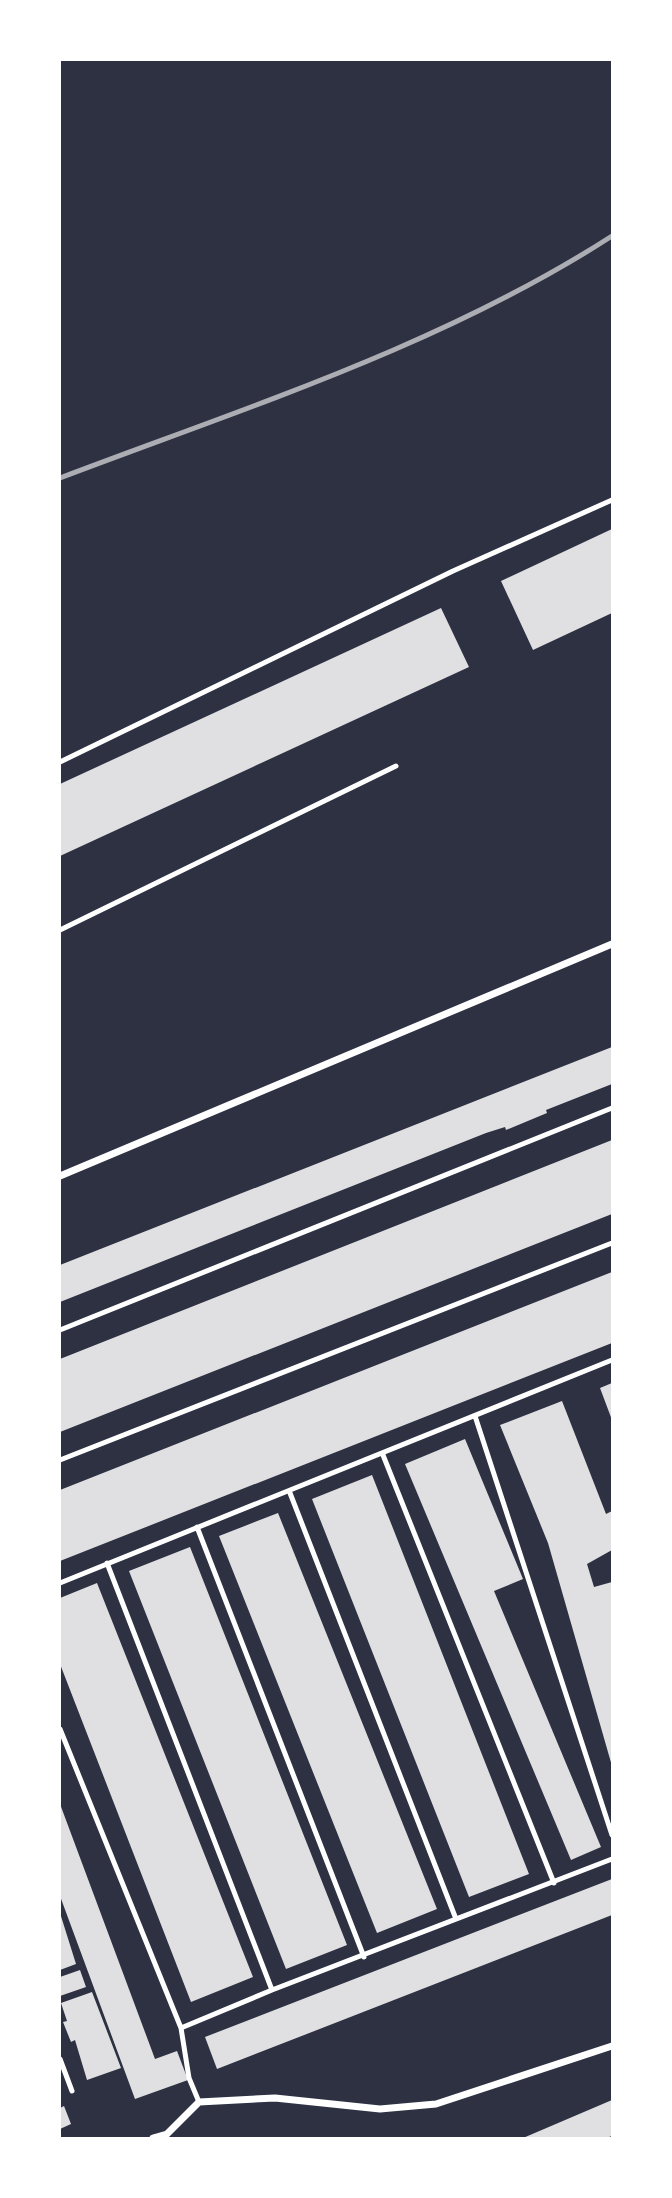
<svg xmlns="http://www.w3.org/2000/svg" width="672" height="2198" viewBox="0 0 672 2198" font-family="Mulish,sans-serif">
  <rect width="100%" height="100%" fill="#2d3142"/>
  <!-- building -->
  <path fill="#e0e0e3" d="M612 529V613L533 650 501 581Z
    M441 608 469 667 60 856V784Z
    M612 1047V1084L546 1110 547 1113 506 1130 505 1127 486 1133 60 1302V1265Z
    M612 1140V1214L60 1432V1359Z
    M612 1272V1343L60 1561V1490Z
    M612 1383V1420L600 1388Z
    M562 1401 606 1514 612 1511V1550L587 1564 594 1587 612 1582V1766L548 1543 500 1425Z
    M465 1439 523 1579 494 1591 601 1847 571 1860 405 1464Z
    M372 1475 529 1874 469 1897 312 1499Z
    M278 1513 437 1909 377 1933 219 1536Z
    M190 1547 347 1945 286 1969 129 1571Z
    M97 1583 253 1977 191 2002 60 1664V1598Z
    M60 1804 155 2059 177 2051 188 2080 135 2099 60 1896Z
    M612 1879V1915L217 2069 205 2037Z
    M60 1913 76 1964 60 1970Z
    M80 1970 86 1987 60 1996V1977Z
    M92 1992 121 2068 87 2080 75 2040 71 2042 63 2022 67 2021 61 2003Z
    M612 2100V2136L606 2138H523Z
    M64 2106 71 2124 60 2129V2108Z"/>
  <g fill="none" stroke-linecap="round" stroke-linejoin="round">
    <!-- service -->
    <path stroke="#fff" stroke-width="5" d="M60 762 453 571 612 500
      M60 930 396 766
      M60 1330 612 1108
      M475 1416 612 1835
      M383 1455 554 1883
      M60 1460 612 1243
      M290 1493 456 1919
      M197 1527 364 1957
      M107 1563 272 1990
      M60 1583 612 1360
      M60 1729 181 2028 189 2078 199 2102
      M181 2028 272 1990 612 1859
      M60 2059 72 2091"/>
    <!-- minor -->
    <path stroke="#fff" stroke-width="7" d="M60 1176 612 944
      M153 2138 167 2134 199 2102 275 2098 380 2109 436 2104 612 2046"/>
    <!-- rail -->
    <path stroke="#abadb3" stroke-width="5" d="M60 478C247 407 443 345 612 236"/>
  </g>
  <!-- border -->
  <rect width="672" height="2198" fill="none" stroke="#ffffff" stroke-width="122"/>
</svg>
